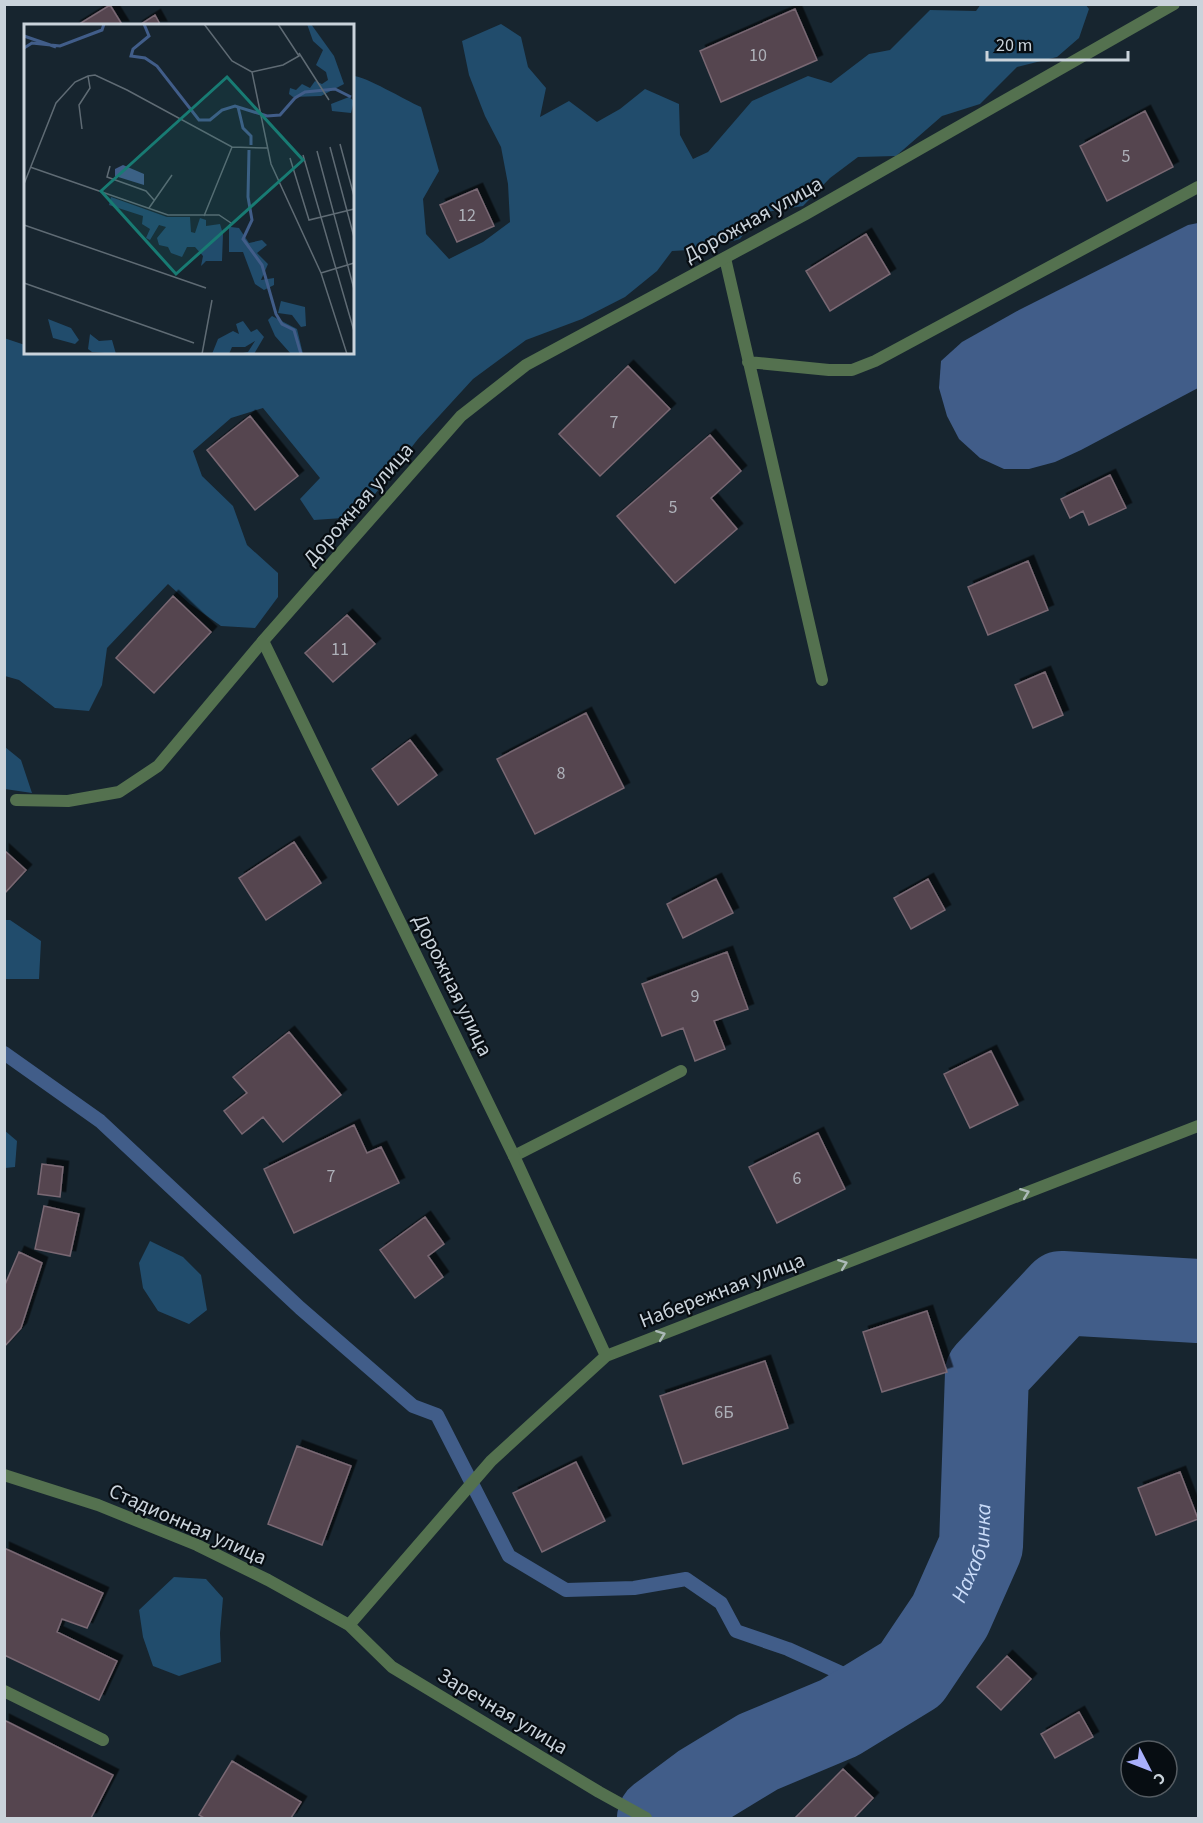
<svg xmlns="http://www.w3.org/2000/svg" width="1203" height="1823" viewBox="0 0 1203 1823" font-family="'Source Sans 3',sans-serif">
  <defs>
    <filter id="shadow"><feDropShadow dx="5.5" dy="-5.5" stdDeviation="0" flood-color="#0009"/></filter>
  </defs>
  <rect width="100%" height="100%" fill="#17252f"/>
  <!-- green -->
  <path fill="#214c6c" d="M981 4H1085L1089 9 1079 38 1057 57 1017 67 980 104 942 116 896 156 858 157 830 178 803 206 760 213 740 239 706 249 672 251 657 271 625 297 582 319 526 340 473 379 418 439 357 517 314 520 300 499 320 478 263 408 231 418 193 451 202 476 233 506 247 545 278 573V597L255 628 221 626 190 604 168 584 107 648 102 685 89 711 55 708 19 680 5 676 4 338 25 345 26 352H352L353 76C365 76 405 100 421 107L439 171 423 199 426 234 449 259 483 242 510 222 508 184 501 147 485 116 469 75 462 41 501 24 521 37 528 67 546 88 540 117 569 101 597 122 620 109 645 89 679 104 680 135 693 159 708 152 752 101 808 76 831 83 869 54 890 50 930 10 976 11Z
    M5 747 21 760 32 793 5 789Z
    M5 920H10L41 941 39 979H5Z
    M4 1130 17 1141 15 1167 5 1168Z
    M150 1241 183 1257 201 1275 207 1310 189 1324 158 1311 143 1288 139 1263Z
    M174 1577 206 1579 223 1598 220 1633 221 1662 179 1676 153 1666 143 1637 139 1610Z"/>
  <!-- water -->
  <path fill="#415d89" d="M1198 223V388L1081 450 1055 462 1029 469H1004L980 458 959 439 947 416 939 388 941 361 962 342 1019 310 1188 225Z"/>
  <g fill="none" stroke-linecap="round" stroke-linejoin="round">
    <!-- stream -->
    <path stroke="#415d89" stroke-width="14" d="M4 1053 100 1121 300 1308 413 1406 437 1415 509 1556 566 1590 634 1588 686 1579 721 1603 736 1631 788 1649 883 1692"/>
    <!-- river -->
    <path stroke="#415d89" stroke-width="84" id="s1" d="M659 1818 702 1786 758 1752 839 1718 911 1674 950 1616 981 1546 987 1373 1062 1293 1198 1301"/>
  </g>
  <!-- building -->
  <path fill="#554550" stroke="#796873" stroke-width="1.5" filter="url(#shadow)" d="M110 5 123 26H76Z
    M795 9 817 60 721 102 700 51Z
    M155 15 161 26H138Z
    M1145 111 1173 167 1107 201 1080 146Z
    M477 189 494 226 457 242 440 205Z
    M866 234 890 274 830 311 806 271Z
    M628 366 670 409 600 476 559 434Z
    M250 416 298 476 255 510 207 450Z
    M710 435 741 471 711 498 737 529 675 583 617 516Z
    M1110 475 1126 508 1089 525 1083 511 1070 518 1061 499Z
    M1028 561 1048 610 988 635 968 587Z
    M173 596 211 632 154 693 116 658Z
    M347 615 375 644 333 682 305 653Z
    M1045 672 1063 715 1033 728 1015 685Z
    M586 713 624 788 535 834 497 759Z
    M410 740 437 775 398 805 372 769Z
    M294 842 321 883 266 920 239 878Z
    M4 850 26 870 4 894Z
    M716 879 733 913 683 938 667 904Z
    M928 879 945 910 911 929 894 898Z
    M727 952 748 1009 714 1021 725 1049 695 1061 683 1028 662 1036 642 984Z
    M289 1032 341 1095 283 1142 263 1117 242 1134 224 1111 247 1093 233 1077Z
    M991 1051 1018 1105 970 1128 944 1074Z
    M354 1125 367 1153 381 1147 399 1183 294 1233 264 1169Z
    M818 1133 845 1189 777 1223 749 1167Z
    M42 1164 63 1167 60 1197 38 1194Z
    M44 1206 79 1214 70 1256 35 1249Z
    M425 1217 444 1244 428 1256 443 1277 415 1298 380 1250Z
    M19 1252 42 1263 21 1328 4 1347V1287Z
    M927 1311 947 1372 882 1392 863 1332Z
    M765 1361 788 1428 683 1464 660 1396Z
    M297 1446 351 1466 322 1545 268 1524Z
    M576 1462 605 1521 542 1552 513 1493Z
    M1180 1472 1198 1519 1156 1535 1138 1488Z
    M4 1548 103 1593 87 1628 62 1619 57 1632 117 1661 99 1700 4 1655Z
    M1007 1656 1031 1679 1001 1710 977 1687Z
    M1079 1712 1093 1737 1055 1758 1041 1734Z
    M4 1720 113 1775 91 1818H4Z
    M232 1761 301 1802 291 1818H204L199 1815Z
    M843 1769 873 1798 854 1818H795Z"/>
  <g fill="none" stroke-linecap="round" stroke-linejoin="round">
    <!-- service -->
    <path stroke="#54714f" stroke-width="12" d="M725 258 822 680
      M748 362 829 370H852L875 361 1198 187
      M16 800 68 801 119 792 158 766 263 641
      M514 1156 681 1071
      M4 1691 103 1740"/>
    <!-- minor -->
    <path stroke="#54714f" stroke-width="12" d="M606 1356 514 1156 263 641 461 416 526 365 804 215 1174 4
      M4 1475 98 1505 197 1545 268 1580 349 1625 392 1667 599 1792 646 1818
      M349 1625 491 1461 606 1356 1198 1126"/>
  </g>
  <!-- one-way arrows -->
  <defs><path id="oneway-chevron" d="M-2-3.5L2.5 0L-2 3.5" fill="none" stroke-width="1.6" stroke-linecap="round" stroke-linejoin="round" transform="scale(1.5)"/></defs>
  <g stroke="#acbab8">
    <use href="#oneway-chevron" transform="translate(1025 1193) rotate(-21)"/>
    <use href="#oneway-chevron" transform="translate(843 1264) rotate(-21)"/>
    <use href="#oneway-chevron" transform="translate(661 1335) rotate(-21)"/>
  </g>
  <g text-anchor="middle" stroke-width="4.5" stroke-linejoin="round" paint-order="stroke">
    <!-- number labels -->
    <g font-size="18" fill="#adb0b8">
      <text x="758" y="61">10</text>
      <text x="1126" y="162">5</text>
      <text x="467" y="221">12</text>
      <text x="614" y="428">7</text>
      <text x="673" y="513">5</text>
      <text x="340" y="655">11</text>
      <text x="561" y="779">8</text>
      <text x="695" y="1002">9</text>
      <text x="331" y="1182">7</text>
      <text x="797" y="1184">6</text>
      <text x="724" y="1418">6Б</text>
    </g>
    <!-- street labels -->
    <g font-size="21" fill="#cad3db" stroke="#070d12">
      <text transform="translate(753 219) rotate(-29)" y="7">Дорожная улица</text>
      <text transform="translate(358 504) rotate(-49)" y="7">Дорожная улица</text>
      <text transform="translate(453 985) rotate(64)" y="7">Дорожная улица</text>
      <text transform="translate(722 1290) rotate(-21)" y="7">Набережная улица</text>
      <text transform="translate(188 1524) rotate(24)" y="7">Стадионная улица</text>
      <text transform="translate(503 1711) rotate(31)" y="7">Заречная улица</text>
    </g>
    <!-- water labels -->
    <g font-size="22" font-style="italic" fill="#cadcf9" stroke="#070d12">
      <text dy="8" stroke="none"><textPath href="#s1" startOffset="429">Нахабинка</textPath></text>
    </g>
  </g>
  <!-- overview -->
  <g transform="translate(24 24)">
    <rect width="330" height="330" fill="#17252f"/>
    <path d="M283 0H287L310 32 320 60 297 72 269 73 265 70 266 64 272 66 278 60 286 64 291 57 298 60 304 56 302 48 292 41 299 26 289 17ZM325 73 330 77 327 89 308 87 307 80ZM87 173 143 193H166L167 208 171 209 176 194 182 196V202L196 200 199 210 198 237H182L177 242 179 232 171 223H163L158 233 147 229 144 223 135 221 133 214 142 203 135 201 126 216 122 214 126 205 118 200 119 192 85 181ZM205 199 207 203 215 204 225 219 238 216 243 221 233 229 244 240 237 256 250 254V261L240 266 231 260 219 228H205ZM257 277 281 283 282 302 277 303 268 291 254 289ZM248 292 273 305 279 330H267L251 312 244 296ZM24 295 47 304 55 316 51 320 29 314ZM219 297 227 308 233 305 240 313 230 330H214L224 328 231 317 221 323H208L205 330H188L194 315 209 307 215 310 212 300ZM66 310 75 317 88 316 92 330 68 328 64 325Z" fill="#214c6c"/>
    <path d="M99 141 120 150V161L91 152V145Z" fill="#415d89"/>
    <path fill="none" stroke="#415d89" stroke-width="3" d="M120 0 125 12 109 25 107 32 121 34 133 42 175 96H186L198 86 211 82 243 92 256 91 271 74 281 68 311 65 327 73M0 12 32 23M0 24 8 19 36 22 78 6 80 0M214 83 219 104 227 112V121M225 126 224 173 228 196 219 215 238 241 252 290 258 300 270 306 277 330"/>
    <path fill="none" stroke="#5f6b74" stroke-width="1.5" d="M180 0 208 37 228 48 247 140 297 249 323 330M275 29 305 76M228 48 259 41 275 32 254 0M58 105 55 81 66 64 64 52M316 120 330 172M306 123 330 213M293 127 330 265M279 131 330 307M266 134 285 196 330 185M86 142 83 153 122 167 130 176M6 143 144 191H195L207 199M0 160 32 79 51 58 64 52 71 51 103 66 208 123 243 124M125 184 148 151M180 192 208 123M0 201 182 264M297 249 330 239M0 259 170 319M178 330 188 276"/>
    <path fill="#187b73" fill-opacity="0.15" stroke="#187b73" stroke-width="3" d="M203 53 279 136 152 250 77 167Z"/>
    <rect width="330" height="330" fill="none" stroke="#cad3db" stroke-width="3"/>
  </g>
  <!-- border -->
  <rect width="1203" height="1823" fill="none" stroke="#cad3db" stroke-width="12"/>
  <!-- north arrow -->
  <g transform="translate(1149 1769) rotate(132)"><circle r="28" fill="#070d12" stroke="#555c62" stroke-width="1.5"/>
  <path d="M0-4.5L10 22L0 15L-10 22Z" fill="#a9b0fc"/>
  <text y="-9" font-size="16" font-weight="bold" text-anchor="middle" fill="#cad3db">С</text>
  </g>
  <!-- scale -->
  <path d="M987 51v9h141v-9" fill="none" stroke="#cad3db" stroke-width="3"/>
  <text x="996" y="51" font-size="18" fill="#cad3db" stroke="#070d12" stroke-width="4.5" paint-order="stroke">20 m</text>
</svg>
